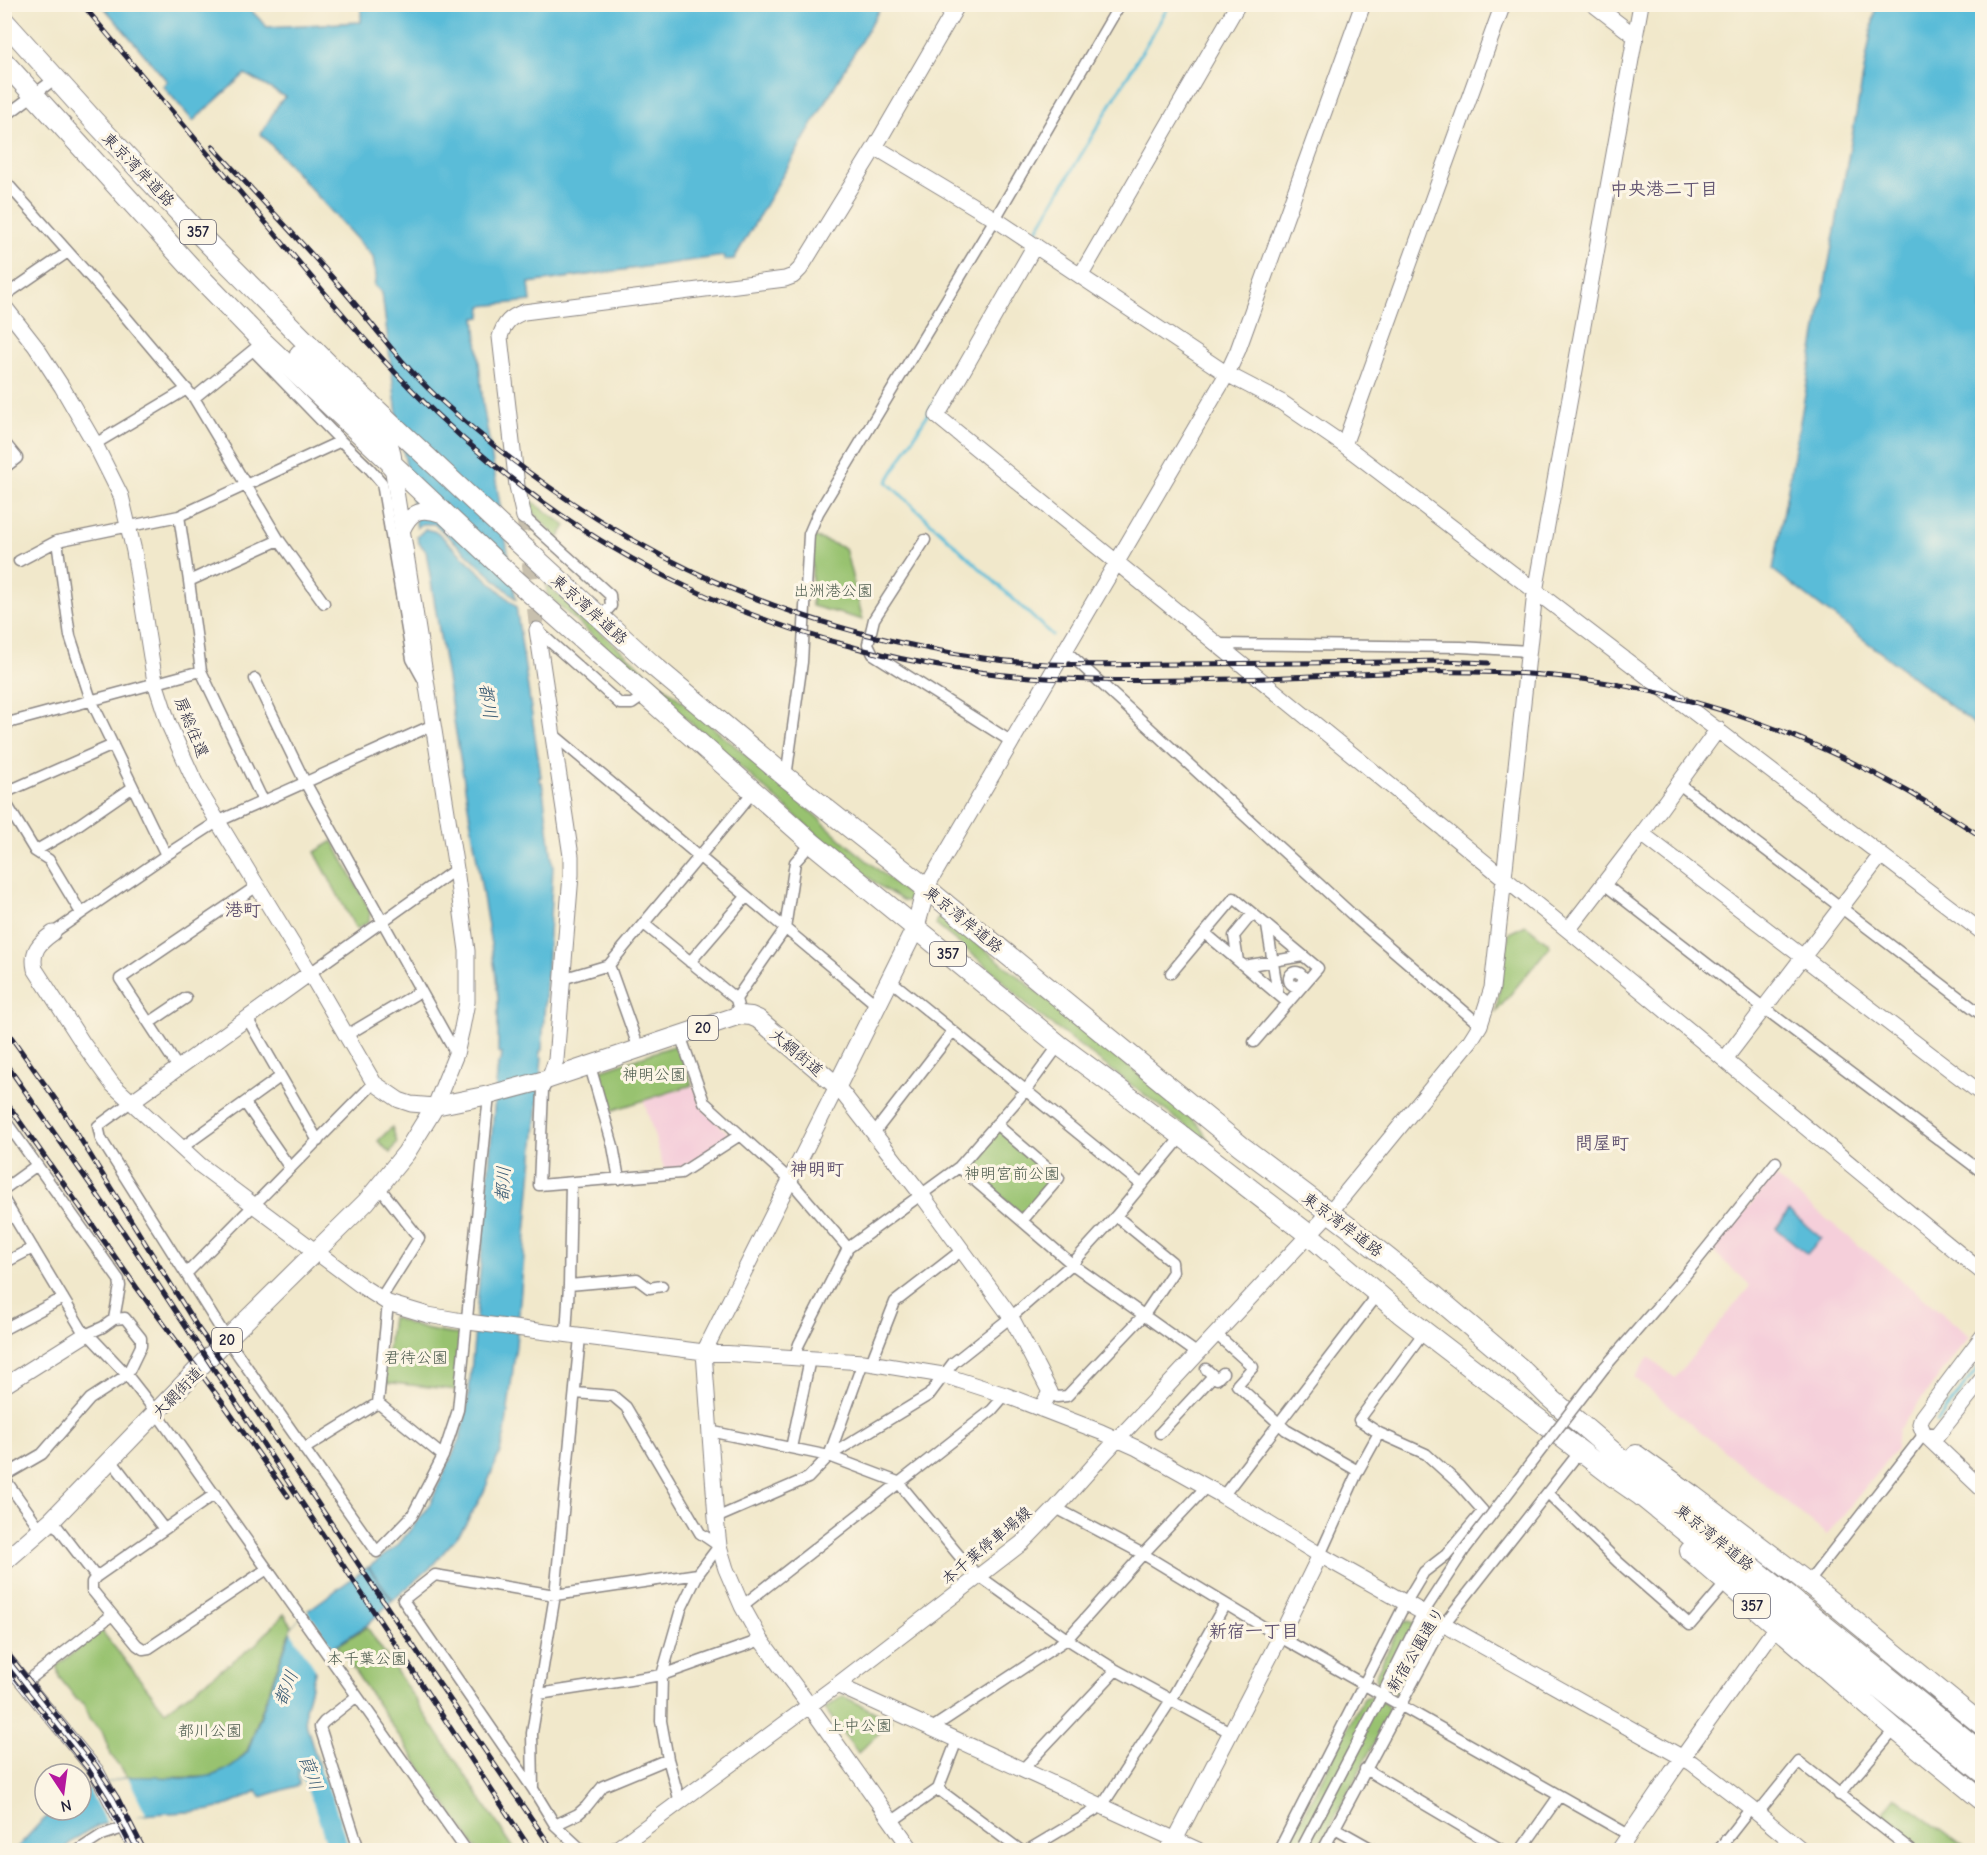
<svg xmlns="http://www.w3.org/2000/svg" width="1987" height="1855" viewBox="0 0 1987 1855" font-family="'Comic Neue','Klee One',sans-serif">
  <rect width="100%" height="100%" fill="#fcf5e5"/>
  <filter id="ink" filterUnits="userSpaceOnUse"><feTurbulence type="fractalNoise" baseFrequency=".0167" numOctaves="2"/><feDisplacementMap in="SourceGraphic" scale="12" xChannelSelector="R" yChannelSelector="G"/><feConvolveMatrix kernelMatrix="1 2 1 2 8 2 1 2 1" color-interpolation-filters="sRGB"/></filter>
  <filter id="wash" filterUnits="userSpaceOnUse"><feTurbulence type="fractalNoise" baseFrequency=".008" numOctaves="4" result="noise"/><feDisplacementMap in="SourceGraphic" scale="24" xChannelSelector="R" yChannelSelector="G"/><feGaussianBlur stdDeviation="1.35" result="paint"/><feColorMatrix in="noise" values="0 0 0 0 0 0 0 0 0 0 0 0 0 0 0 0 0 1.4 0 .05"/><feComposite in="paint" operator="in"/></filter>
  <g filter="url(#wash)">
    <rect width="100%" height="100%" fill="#f1e8cb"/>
    <!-- built -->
    <path fill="#f5cfda" d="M693 1086 703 1109 728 1133 729 1139 678 1170 665 1172 644 1101Z
      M1774 1176 1970 1336 1898 1430 1896 1449 1827 1535 1634 1377 1649 1357 1675 1378 1750 1286 1712 1250Z"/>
    <!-- green -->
    <path fill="#98c26f" stroke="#5d7255" stroke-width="1.5" d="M525 496 566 526 558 539 530 509Z
      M812 536 845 548 863 620 812 606Z
      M546 584 638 665 788 790 842 840 909 895V901H904L882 888 827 844 547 595Z
      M333 841 370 911 369 922 356 929 315 852Z
      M944 916 1181 1109 1198 1124 1212 1146 1035 1012 987 966 936 925V921L939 917Z
      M1526 925 1548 943 1549 947 1496 1012 1509 933Z
      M673 1046 679 1049 692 1085 607 1112 596 1072Z
      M392 1127 397 1142 390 1153 378 1141Z
      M1000 1131 1051 1176 1052 1181 1024 1213H1020L971 1170 969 1162 994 1133Z
      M392 1317C415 1328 436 1333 461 1335L457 1390 384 1382Z
      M284 1614 292 1626 247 1751 236 1764 210 1777 128 1778 111 1755 102 1731 89 1719 84 1704 77 1700 59 1677 57 1666 101 1630 165 1711 256 1644Z
      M1410 1621 1426 1630 1428 1638 1401 1691 1393 1693 1377 1684 1375 1676 1402 1623Z
      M367 1627 515 1850H477L337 1645Z
      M843 1696 892 1721 858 1753 825 1709Z
      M1371 1696 1387 1705 1390 1713 1318 1850H1285L1363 1698Z
      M1896 1797 1968 1850H1919L1878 1819Z"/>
    <!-- water -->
    <path fill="#5abcd8" stroke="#3e6f8a" stroke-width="1.5" d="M361 4 882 5 734 259 724 260V256L529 283 531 301 482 306 481 317 475 318 483 405 516 599 435 524H422L417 528 397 414 382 293 374 285 376 278 373 257 261 134 279 103 285 97 245 74 193 121 163 86 167 81 102 5H246L267 27 361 22Z
      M1876 5H1982V730L1773 570Z
      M425 529 437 532 516 606 541 777H539L540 782H542L553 867 542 1050 540 1051V1057H542L516 1345 505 1433 500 1452 483 1494 461 1532 429 1569 393 1600 369 1567 398 1545 428 1508 458 1443 463 1426 468 1402 474 1341 498 1063 501 1062 502 1053 498 1052V998L495 969 426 551 419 543 417 537Z
      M1789 1211 1821 1238 1807 1254 1776 1228Z
      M368 1567 392 1601 367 1625 333 1647 317 1664 305 1709V1720L319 1767 306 1771 298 1749H296L299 1785 261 1797 257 1791C243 1799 227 1807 210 1810 196 1812 182 1812 168 1813 125 1815 94 1820 62 1850H15L39 1824 55 1810H81V1794L85 1791C99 1787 116 1778 130 1777 177 1774 213 1792 248 1751L292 1628 306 1612Z
      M323 1778 347 1850H324L333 1847 309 1782Z"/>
    <!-- pier -->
    <path fill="#f1e8cb" d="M307 1610 335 1650 323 1661 317 1672 290 1630Z
      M128 1777 146 1814 107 1824 88 1788Z"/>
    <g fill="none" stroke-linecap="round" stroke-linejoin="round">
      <!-- stream -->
      <path stroke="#5abcd8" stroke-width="3" d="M1032 238 1170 4
        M981 324 887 482 1052 635
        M1937 1422 1982 1362"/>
      <!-- river -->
      <path stroke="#5abcd8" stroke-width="20" d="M299 1747 323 1801 339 1850"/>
    </g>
  </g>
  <g filter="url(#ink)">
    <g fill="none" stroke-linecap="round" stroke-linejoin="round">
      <!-- secondary-tunnel -->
      <path stroke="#c8c0ae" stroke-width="15" stroke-dasharray="15 8" stroke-linecap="butt" d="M524 517 537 630"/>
      <!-- street casing -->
      <g stroke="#8a8583" stroke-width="13">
        <path id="street" d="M4 117 56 78
          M4 180 119 309 194 398 279 540 324 603
          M4 296 68 252
          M253 350 341 441 370 469 382 483 412 659 423 679
          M194 398 258 346
          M4 442 17 458 4 468
          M95 444 187 389
          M179 516 189 581 201 671 263 801
          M524 517 610 595 611 606 600 618
          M925 540 874 619 868 644 873 654 1012 742
          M57 541 70 636 91 700 166 855
          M19 561 57 541 179 516 341 441
          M189 581 279 540
          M537 630 620 704H632L645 695
          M1218 644 1461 647 1529 651
          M1066 651 1358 920 1480 1025
          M255 679 305 782 456 1054
          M4 724 201 671
          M554 735 878 1006
          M786 777 802 662 809 534 818 513 995 219 1120 4
          M1679 784 1982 1015
          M4 793 113 745
          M4 800 35 851 49 860 81 913
          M35 851 68 832 133 787
          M1604 884 1764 1008 1982 1172
          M644 924 736 999 740 1015
          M1267 926 1278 994
          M53 933 166 855 217 822 433 725
          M1205 933 1288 1003
          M1238 961 1234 936 1252 914
          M690 962 746 897
          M609 965 639 1049
          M1244 966 1303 956
          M1289 979a7 7 0 1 1 14 0a7 7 0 1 1-14 0Z
          M310 973 456 869
          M1171 973 1234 898 1318 968 1254 1042
          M562 979 609 965 753 792
          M890 980 1142 1185
          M736 999 785 929 795 862 812 843
          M247 1018 318 1141
          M149 1023 186 998
          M347 1035 421 991
          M680 1035 704 1102 789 1179 848 1248
          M590 1066 613 1146 619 1179
          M179 1069 120 979 257 886
          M549 1079 543 1090 539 1185 681 1173 740 1135
          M131 1102 98 1126 101 1139 227 1339 377 1552 412 1516 443 1456 458 1410 489 1095
          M245 1103 290 1168
          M4 1119 119 1280 120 1286 114 1319
          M996 1124 1059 1178 1022 1221
          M874 1133 953 1031
          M180 1149 280 1077
          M959 1167 1072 1264 1198 1354
          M379 1187 419 1238 381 1298
          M4 1189 37 1165
          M4 1200 85 1335 92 1338 127 1375 156 1412 466 1850
          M4 1263 33 1248
          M186 1274 374 1083
          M569 1285 637 1279 649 1288 662 1286
          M4 1329 63 1298
          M1216 1334 1253 1367 1237 1385 1286 1430 1358 1471
          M566 1335 569 1285 571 1183
          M794 1359 799 1344 848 1248 959 1167 1026 1090 1059 1045
          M871 1363 895 1302 962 1250
          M1604 1368 1686 1274 1776 1162
          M1206 1369 1217 1379 1223 1373
          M1050 1392 1057 1397 1067 1396 1144 1315 1173 1272 1172 1262 1116 1216
          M575 1393 613 1396 626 1407 700 1533 719 1546 698 1574 681 1609 662 1675 661 1721 668 1759 680 1802
          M378 1403 443 1456
          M709 1431 829 1456 898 1482 966 1564 979 1576 1067 1639 1116 1670 1230 1732
          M1160 1433 1213 1376
          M791 1448 810 1359
          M304 1449 378 1403 388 1303
          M829 1456 863 1362
          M111 1460 164 1529
          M4 1476 42 1454 90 1399 127 1375 141 1346V1338L125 1318 114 1319 103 1327 85 1335
          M4 1478 41 1530
          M1548 1493 1618 1562 1690 1625 1726 1583
          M215 1494 96 1577 92 1582V1590L137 1645 143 1649 149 1648 267 1569
          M1223 1496 1379 1293
          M1056 1508 1143 1554 1280 1637 1629 1835
          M716 1518 808 1478 829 1456 929 1395 953 1363 1011 1317 1072 1264 1116 1216 1182 1136
          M52 1520 96 1577
          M1320 1555 1358 1471 1379 1433
          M1808 1583 1924 1434
          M742 1606 992 1410 1005 1395
          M1427 1607 1465 1549
          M25 1683 112 1615
          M1384 1691 1420 1618
          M539 1694 662 1675 761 1640
          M357 1696 324 1722 320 1727 359 1850
          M932 1728 1067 1639 1143 1554 1206 1487
          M1365 1769 1502 1850
          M1022 1770 1116 1670
          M533 1789 532 1733 555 1595 580 1337
          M938 1789 957 1740
          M1839 1795 1895 1729
          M1757 1814 1799 1762 1911 1850
          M891 1822 938 1789 1020 1850
          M555 1825 578 1814 586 1807 603 1786 668 1759
          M1335 1828 1374 1850
          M79 1850 102 1835 126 1827
          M582 1850 555 1825 533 1789 403 1600 435 1575 555 1595 698 1574
          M1028 1850 1102 1806 1171 1700 1225 1604
          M1279 1850 1406 1602 1424 1572 1446 1555 1483 1511 1460 1485 1426 1454 1379 1433 1359 1420 1425 1331
          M1301 1850 1380 1699
          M1323 1850 1444 1624 1581 1450
          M1521 1850 1559 1796
          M1718 1850 1751 1808"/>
      </g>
      <!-- secondary casing -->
      <g stroke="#8a8583" stroke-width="17">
        <path id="secondary" d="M1593 4 1636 37
          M875 147 995 219 1227 374 1281 402 1344 445 1982 932
          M1035 245 937 416C1148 587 1359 758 1569 931 1707 1044 1843 1160 1982 1272
          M1081 275 1238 4
          M4 306 36 347 62 387 95 444 121 496 134 551 155 682 169 725 198 789 310 973 374 1083 399 1100 411 1104 435 1106 456 1054 462 1028 467 1002V951L456 869 392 466
          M1344 445 1503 4
          M524 517 517 486 500 337C504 323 510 317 524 312L785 279 793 276 800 269 875 147 958 4
          M402 531C412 509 421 508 443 515
          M537 630 571 856V875L556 1060 549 1079
          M1642 834 1982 1094
          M926 888 1227 374 1238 350 1363 4
          M1568 930 1642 834 1718 729
          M53 933C39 943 31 951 35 969L84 1045 113 1085 200 1165 363 1287 388 1303 428 1315 468 1322 704 1352 863 1362 943 1375 1005 1395 1101 1432 1137 1448 1223 1496 1320 1555 1692 1763 1751 1808 1802 1850
          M1725 1059 1881 855
          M131 1102 310 973
          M1982 1337 1922 1417 1920 1424 1924 1434 1982 1489
          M4 1386 85 1335
          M1924 1434 1937 1436 1982 1379
          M4 1658 96 1771 137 1850
          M837 1685 1198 1850
          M615 1850 837 1685 1022 1543 1056 1508 1104 1454 1330 1212 1470 1041 1480 1025 1492 988 1535 592 1641 4
          M912 1850 809 1705 761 1640 742 1606 726 1569 719 1546 716 1518 704 1352 837 1086 921 1194 1011 1317 1050 1392 1041 1409
          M1167 1850 1175 1840 1280 1637 1320 1555
          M1619 1850 1672 1772 1776 1627"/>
      </g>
      <!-- primary casing -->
      <g stroke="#8a8583" stroke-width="20">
        <path id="primary" d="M4 1562 52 1520 227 1339 366 1202 406 1153 435 1106 489 1095 549 1079 740 1015 751 1016 758 1019 837 1086 915 929 926 888"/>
      </g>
      <!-- highway casing -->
      <g stroke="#8a8583" stroke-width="22">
        <path id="highway" d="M4 21 94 121 203 238 330 366 508 533 650 663 786 777 926 888 1241 1146 1350 1228 1429 1291 1521 1369 1549 1397 1667 1498 1982 1753
          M4 62 195 272 263 342 511 576 812 843 1059 1045 1182 1136 1308 1234 1400 1313 1614 1477 1640 1495 1982 1772
          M300 354 328 383 382 433C389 444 391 453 392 466
          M1636 1455 1693 1496 1808 1583 1982 1725
          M1690 1551 1895 1729 1982 1800"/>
      </g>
      <!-- street -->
      <use href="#street" stroke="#fff" stroke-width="10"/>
      <!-- secondary -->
      <use href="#secondary" stroke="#fff" stroke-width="15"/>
      <!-- primary -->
      <use href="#primary" stroke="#fff" stroke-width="18"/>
      <!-- highway -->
      <use href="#highway" stroke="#fff" stroke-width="20"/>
      <!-- rail casing -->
      <g stroke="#22223b" stroke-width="5">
        <path id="rail" d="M82 4C143 77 205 150 266 223 313 279 360 337 411 389 490 470 585 539 687 587 773 628 877 658 971 671 1058 683 1147 681 1235 679 1341 676 1448 666 1554 676 1707 690 1855 752 1982 837
          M213 147C255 193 297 237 338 284 370 320 399 362 436 396 594 540 770 627 983 658 1049 668 1115 664 1181 664 1269 663 1356 663 1444 661L1488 663
          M4 1027 58 1103 198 1328 241 1388 401 1628 553 1850
          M4 1061 124 1233 531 1850
          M4 1099 137 1288 222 1402 288 1496
          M4 1649 96 1765 117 1797 144 1850
          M4 1663 88 1769 108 1801 133 1850"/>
      </g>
      <!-- rail -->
      <use href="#rail" stroke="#fcf5e5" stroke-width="3" stroke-dasharray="9" stroke-linecap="butt"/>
      <!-- street-bridge casing -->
      <g stroke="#8a8583" stroke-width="13" stroke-linecap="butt">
        <path id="street-bridge" d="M1465 1549 1604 1368"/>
      </g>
      <!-- street-bridge -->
      <use href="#street-bridge" stroke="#fff" stroke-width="10"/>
    </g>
  </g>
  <g text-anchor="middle" stroke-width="6" stroke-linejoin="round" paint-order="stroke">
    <!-- shield labels -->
    <g fill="#fcf5e5" stroke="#63616e" stroke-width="1.5">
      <rect x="180" y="220" width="36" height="24" rx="4.5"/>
      <rect x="930" y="942" width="36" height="24" rx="4.5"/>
      <rect x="688" y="1016" width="30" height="24" rx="4.5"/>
      <rect x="212" y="1328" width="30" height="24" rx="4.5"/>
      <rect x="1734" y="1594" width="36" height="24" rx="4.5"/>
    </g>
    <g font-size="15" font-weight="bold" fill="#22223b">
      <text x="198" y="237">357</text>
      <text x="948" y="959">357</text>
      <text x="703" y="1033">20</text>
      <text x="227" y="1345">20</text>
      <text x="1752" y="1611">357</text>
    </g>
    <!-- street labels -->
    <g font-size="16" fill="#22223b" stroke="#fcf5e5">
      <text transform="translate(139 169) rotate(46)" y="6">東京湾岸道路</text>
      <text transform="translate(590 609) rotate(42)" y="6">東京湾岸道路</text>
      <text transform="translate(192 727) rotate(68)" y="6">房総往還</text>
      <text transform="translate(964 919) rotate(39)" y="6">東京湾岸道路</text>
      <text transform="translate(797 1052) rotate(40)" y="6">大網街道</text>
      <text transform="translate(1343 1224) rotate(37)" y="6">東京湾岸道路</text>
      <text transform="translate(177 1392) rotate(-46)" y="6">大網街道</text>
      <text transform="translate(1715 1537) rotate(39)" y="6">東京湾岸道路</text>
      <text transform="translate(986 1545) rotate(-40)" y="6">本千葉停車場線</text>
      <text transform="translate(1415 1649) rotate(-59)" y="6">新宿公園通り</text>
    </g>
    <!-- park labels -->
    <g font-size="16" fill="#4b5a4d" stroke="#fcf5e5">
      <text x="833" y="596">出洲港公園</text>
      <text x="654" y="1080">神明公園</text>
      <text x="1012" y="1179">神明宮前公園</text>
      <text x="416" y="1363">君待公園</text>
      <text x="367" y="1664">本千葉公園</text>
      <text x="860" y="1731">上中公園</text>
      <text x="210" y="1736">都川公園</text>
    </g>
    <!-- neighbourhood labels -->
    <g font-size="18" font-weight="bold" fill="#635572" stroke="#fcf5e5">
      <text x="1664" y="195">中央港二丁目</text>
      <text x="243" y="916">港町</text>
      <text x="1602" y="1149">問屋町</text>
      <text x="817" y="1175">神明町</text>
      <text x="1254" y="1637">新宿一丁目</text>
    </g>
    <!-- water labels -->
    <g font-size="18" font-style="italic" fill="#365872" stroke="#fcf5e5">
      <text transform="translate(488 701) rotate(81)" y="6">都川</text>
      <text transform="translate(503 1184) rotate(-87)" y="6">都川</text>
      <text transform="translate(286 1688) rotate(-68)" y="6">都川</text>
      <text transform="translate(311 1773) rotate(70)" y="6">葭川</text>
    </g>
  </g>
  <!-- margin -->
  <rect width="1987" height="1855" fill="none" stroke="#fcf5e5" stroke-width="24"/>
  <!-- north arrow -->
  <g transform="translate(63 1792) rotate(167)"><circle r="28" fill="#fcf5e5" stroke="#a5a1a1" stroke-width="1.5"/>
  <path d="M0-4.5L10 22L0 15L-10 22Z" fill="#b5179e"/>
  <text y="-9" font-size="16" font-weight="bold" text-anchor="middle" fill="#22223b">N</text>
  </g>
</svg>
